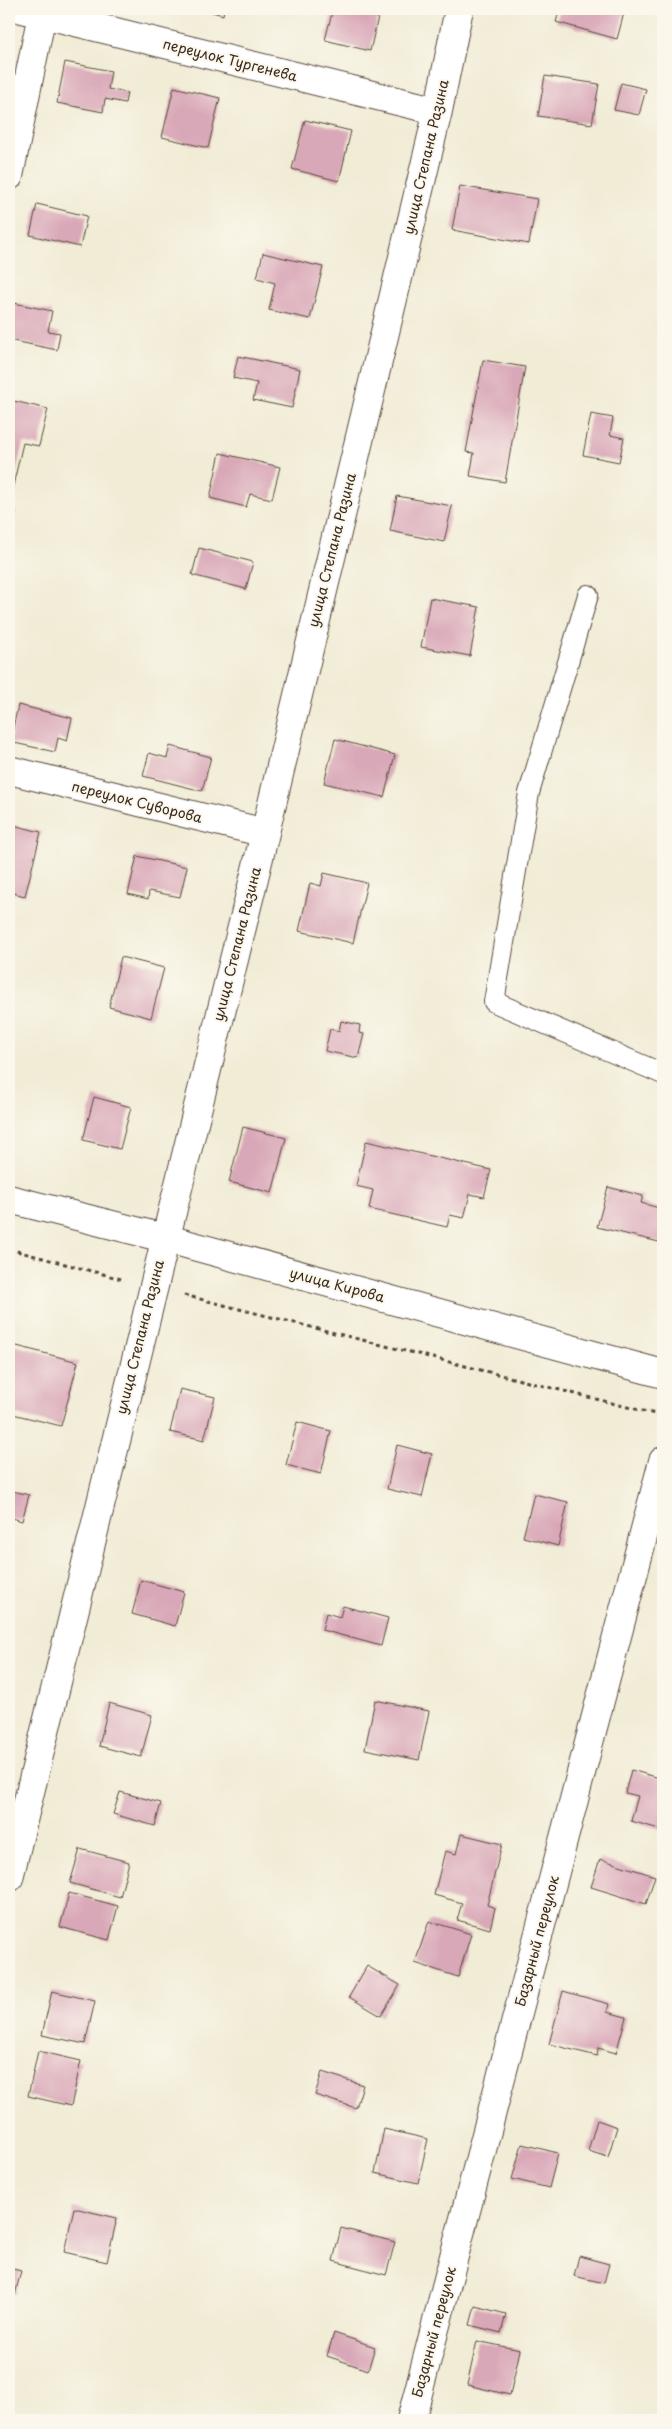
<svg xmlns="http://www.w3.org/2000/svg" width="672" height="2429" viewBox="0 0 672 2429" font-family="'Playpen Sans',sans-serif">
  <rect width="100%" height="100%" fill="#fbf7ec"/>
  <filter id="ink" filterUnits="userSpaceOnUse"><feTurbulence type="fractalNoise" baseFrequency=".02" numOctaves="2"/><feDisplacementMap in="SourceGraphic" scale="10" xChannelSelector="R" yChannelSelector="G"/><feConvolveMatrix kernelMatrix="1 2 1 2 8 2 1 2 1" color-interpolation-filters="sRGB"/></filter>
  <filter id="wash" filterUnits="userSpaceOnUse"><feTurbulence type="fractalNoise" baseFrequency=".0096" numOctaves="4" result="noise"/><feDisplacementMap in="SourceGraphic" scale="20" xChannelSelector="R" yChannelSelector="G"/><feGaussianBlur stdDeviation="1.12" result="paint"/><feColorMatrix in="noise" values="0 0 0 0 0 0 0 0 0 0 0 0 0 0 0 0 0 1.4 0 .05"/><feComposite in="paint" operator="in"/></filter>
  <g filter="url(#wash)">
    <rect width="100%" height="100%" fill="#f1ecd6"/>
    <g id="blocks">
      <!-- building -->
      <path fill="#d9a8b8" d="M201 9H224L223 15Z
        M333 9H380L370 51 325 40Z
        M560 9H625L617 39 556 22Z
        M65 62 111 71 108 89 127 93 125 103 105 99 103 112 57 103Z
        M545 76 599 84 592 124 538 116Z
        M621 83 646 89 639 115 614 110Z
        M174 87 220 98 208 148 162 137Z
        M305 120 351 131 339 181 292 169Z
        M460 186 537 199 529 244 452 230Z
        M37 204 87 216 80 247 30 235Z
        M263 253 323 267 310 319 269 310 275 283 257 278Z
        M14 303 52 311 48 331 60 333 57 350 9 340V327Z
        M238 356 300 369 292 408 253 400 257 383 233 378Z
        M483 360 525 367 505 482 470 476 474 453 466 452Z
        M9 400 48 409 39 446 23 443 12 490H9Z
        M591 414 613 418 610 435 624 438 619 462 583 455Z
        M220 453 280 467 272 499 250 494 246 507 210 498Z
        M397 496 452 506 444 542 390 531Z
        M9 510 16 511 9 538Z
        M199 548 253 562 246 589 192 575Z
        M430 598 479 607 470 656 421 647Z
        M18 705 72 718 67 741 58 738 55 752 10 742Z
        M335 739 395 755 384 797 324 783Z
        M170 746 211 757 202 791 143 776 149 753 167 758Z
        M9 824 41 832 25 896 9 892Z
        M137 856 187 867 180 897 149 891 148 899 128 894Z
        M324 873 367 883 353 943 299 931 310 883 321 886Z
        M121 957 164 968 151 1018 109 1007Z
        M341 1021 360 1025 359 1033 364 1034 358 1058 325 1051 330 1029 339 1031Z
        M94 1097 131 1107 120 1149 83 1140Z
        M243 1127 286 1138 272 1193 229 1182Z
        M366 1141 491 1170 484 1197 470 1194 464 1218 450 1215 447 1227 369 1209 373 1190 356 1186Z
        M608 1187 643 1196 641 1203 663 1209V1243L597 1227Z
        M13 1345 78 1362 61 1426 9 1413V1363Z
        M180 1389 215 1397 204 1440 170 1432Z
        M297 1422 331 1431 321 1474 286 1465Z
        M397 1445 432 1454 422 1497 387 1489Z
        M9 1490 29 1495 22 1521 9 1517Z
        M534 1494 568 1502 558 1546 523 1537Z
        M141 1580 184 1592 175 1626 132 1614Z
        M343 1606 388 1618 381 1646 322 1630 326 1613 340 1617Z
        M375 1700 429 1711 419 1760 365 1749Z
        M109 1703 152 1715 141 1757 99 1746Z
        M631 1770 663 1779V1830L631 1821 638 1796 625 1793Z
        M120 1792 161 1803 155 1826 113 1814Z
        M461 1834 502 1844 487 1905 495 1908 490 1929 457 1920 462 1903 434 1895 445 1851 456 1854Z
        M80 1849 129 1862 120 1897 70 1883Z
        M600 1859 655 1876 646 1904 591 1887Z
        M69 1893 118 1906 109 1940 60 1927Z
        M429 1921 471 1934 458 1977 415 1963Z
        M367 1966 400 1985 381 2016 349 1997Z
        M52 1991 95 2001 85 2044 42 2035Z
        M563 1991 609 2004 607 2012 626 2017 616 2053 598 2048 597 2056 549 2044Z
        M38 2051 81 2061 71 2106 28 2096Z
        M322 2072 363 2085 356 2108 315 2095Z
        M597 2120 617 2127 608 2157 588 2151Z
        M384 2129 428 2139 418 2183 375 2173Z
        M522 2144 558 2153 549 2188 512 2179Z
        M74 2208 117 2218 107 2262 64 2252Z
        M341 2228 395 2242 386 2275 333 2261Z
        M579 2256 609 2264 604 2283 574 2276Z
        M9 2268 21 2271 15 2295 9 2293Z
        M475 2306 506 2314 501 2333 470 2325Z
        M334 2333 375 2347 368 2370 327 2356Z
        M477 2341 520 2350 510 2395 467 2385Z"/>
    </g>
  </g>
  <g filter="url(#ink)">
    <use href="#blocks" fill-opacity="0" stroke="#56473a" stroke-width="1"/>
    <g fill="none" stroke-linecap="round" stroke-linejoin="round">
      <!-- service casing -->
      <g stroke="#56473a" stroke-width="22">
        <path id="service" d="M588 595 529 793 494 1002 663 1074"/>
      </g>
      <!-- minor casing -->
      <g stroke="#56473a" stroke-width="30">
        <path id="minor" d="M22 9 438 111
          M9 176 42 14
          M9 770 265 833
          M9 1878 265 833 438 111 459 9
          M411 2420 663 1461"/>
      </g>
      <!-- tertiary casing -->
      <g stroke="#56473a" stroke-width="30">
        <path id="tertiary" d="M9 1199 164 1238 663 1374"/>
      </g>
      <!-- path -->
      <path stroke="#56473a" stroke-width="3" stroke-dasharray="4 4" stroke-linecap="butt" d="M9 1249 125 1280
        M184 1295 663 1416"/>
      <!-- service -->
      <use href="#service" stroke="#fff" stroke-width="20"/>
      <!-- minor -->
      <use href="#minor" stroke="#fff" stroke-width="28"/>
      <!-- tertiary -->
      <use href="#tertiary" stroke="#fff" stroke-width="28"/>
    </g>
  </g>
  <g text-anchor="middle" stroke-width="4" stroke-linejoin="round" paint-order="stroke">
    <!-- street labels -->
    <g font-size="14" fill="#3b2a1e" stroke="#fbf7ec">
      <text transform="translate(230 60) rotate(14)" y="5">переулок Тургенева</text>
      <text transform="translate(426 157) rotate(-77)" y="5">улица Степана Разина</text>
      <text transform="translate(332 550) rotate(-76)" y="5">улица Степана Разина</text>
      <text transform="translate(137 802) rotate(14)" y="5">переулок Суворова</text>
      <text transform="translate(237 944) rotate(-76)" y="5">улица Степана Разина</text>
      <text transform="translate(337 1285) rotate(15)" y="5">улица Кирова</text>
      <text transform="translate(140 1337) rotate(-76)" y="5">улица Степана Разина</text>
      <text transform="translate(537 1941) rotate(-75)" y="5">Базарный переулок</text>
      <text transform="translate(434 2332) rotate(-75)" y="5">Базарный переулок</text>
    </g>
  </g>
  <!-- margin -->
  <rect width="672" height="2429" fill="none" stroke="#fbf7ec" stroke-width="30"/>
</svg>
